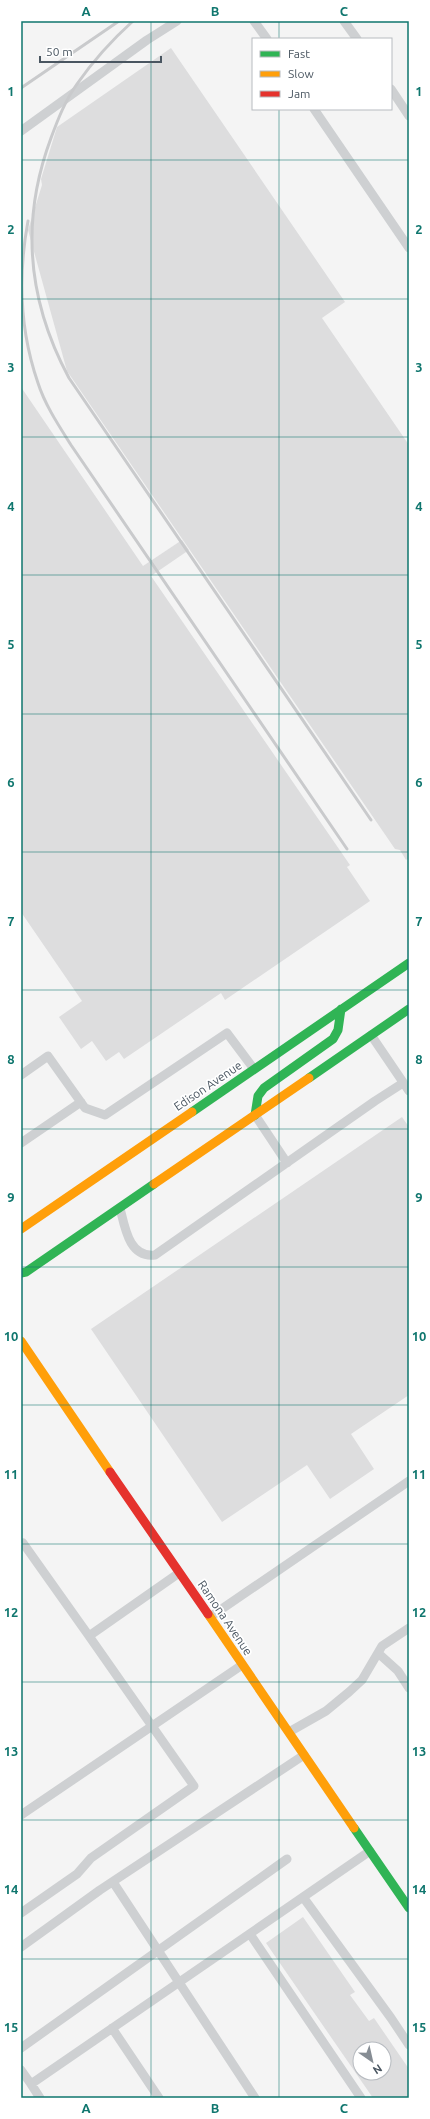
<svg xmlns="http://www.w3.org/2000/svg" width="430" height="2119" viewBox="0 0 430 2119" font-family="Ubuntu,sans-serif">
  <rect width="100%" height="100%" fill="#f4f4f4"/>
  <!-- building -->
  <path fill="#ddddde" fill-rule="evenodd" d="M171 48 345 302 322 318 409 445V858L406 860 400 850 395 849 67 371 28 230 42 185 41 179 57 127Z
    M21 387 143 566 182 540 189 550 151 576 350 865 347 867 370 901 225 1000 221 993 124 1059 119 1052 106 1061 92 1041 81 1049 59 1017 82 1001 21 912Z
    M402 1117 409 1127V1395L351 1434 374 1469 330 1499 307 1465 222 1522 91 1329Z
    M303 1917 355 1992 350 1995 369 2021 374 2018 409 2069V2098H373L266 1943ZM360 2049H384V2073H360Z"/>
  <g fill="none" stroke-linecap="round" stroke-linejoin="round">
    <!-- lane -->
    <path stroke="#ced0d2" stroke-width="9" d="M254 21 267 39
      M344 21 357 39
      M391 89 409 116
      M314 109 409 248
      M21 131 147 40 177 21
      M371 1035 409 1091
      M21 1075 48 1056 85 1108 105 1115 227 1033 254 1069
      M255 1115 287 1163
      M21 1143 81 1102
      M120 1208C125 1228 129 1258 155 1255L375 1101 403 1083
      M21 1544 23 1543 89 1636 179 1573
      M210 1617 409 1481
      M378 1653 398 1671 409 1688
      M289 1732 326 1711 349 1692 362 1680 382 1646 409 1628
      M21 1815 242 1665
      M113 1882 255 2098
      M303 1897 391 2018 409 2045
      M21 1913 77 1874 91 1858 194 1786 89 1636
      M250 1934 361 2098
      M21 1947 100 1890 304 1755
      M112 2028 159 2098
      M21 2048 287 1859
      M21 2070 31 2084
      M40 2098 31 2084 370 1851"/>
    <!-- fast -->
    <path stroke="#30b455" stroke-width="9" d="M309 1078 409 1009
      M192 1112 409 963
      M255 1115 258 1096 264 1088 333 1039 338 1030 341 1009
      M21 1273 26 1272 154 1184
      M354 1828 409 1908"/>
    <!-- slow -->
    <path stroke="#ff9f0a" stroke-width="9" d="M154 1184 309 1078
      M21 1229 192 1112
      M21 1341 110 1472
      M208 1614 354 1828"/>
    <!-- jam -->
    <path stroke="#e5322d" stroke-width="9" d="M110 1472 208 1614"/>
    <!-- rail -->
    <path stroke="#c9cacc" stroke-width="3" d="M133 21C112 40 93 61 77 84 65 101 58 119 51 138 20 221 27 300 69 378L371 820
      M21 88 119 21
      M28 221C18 275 20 331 38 383 45 405 59 426 71 445L347 849"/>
  </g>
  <!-- grid -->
  <path fill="none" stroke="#0f766e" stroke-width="1" stroke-opacity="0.55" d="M151 21V2098M279 21V39M279 109V2098M21 160H409M21 299H409M21 437H409M21 575H409M21 714H409M21 852H409M21 990H409M21 1129H409M21 1267H409M21 1405H409M21 1544H409M21 1682H409M21 1820H409M21 1959H409"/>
  <g text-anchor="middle" stroke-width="3.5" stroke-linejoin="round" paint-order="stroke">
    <!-- street labels -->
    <g font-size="12" fill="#4a5661" stroke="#fff">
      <text transform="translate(208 1086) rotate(-34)" y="4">Edison Avenue</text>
      <text transform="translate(225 1618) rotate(56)" y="4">Ramona Avenue</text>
    </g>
  </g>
  <!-- border -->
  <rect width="430" height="2119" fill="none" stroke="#ffffff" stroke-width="44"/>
  <!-- legend -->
  <rect x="252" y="38" width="140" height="72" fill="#ffffff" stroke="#b7bbc0"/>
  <rect x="260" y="51" width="20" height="6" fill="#30b455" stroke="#b7bbc0"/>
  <text x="288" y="58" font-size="12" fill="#4a5661">Fast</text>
  <rect x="260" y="71" width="20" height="6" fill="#ff9f0a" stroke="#b7bbc0"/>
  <text x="288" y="78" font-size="12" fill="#4a5661">Slow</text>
  <rect x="260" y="91" width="20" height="6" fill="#e5322d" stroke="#b7bbc0"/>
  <text x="288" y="98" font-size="12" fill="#4a5661">Jam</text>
  <!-- north arrow -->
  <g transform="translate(372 2061) rotate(146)"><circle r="19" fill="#ffffff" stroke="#b7bbc0"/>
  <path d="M0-3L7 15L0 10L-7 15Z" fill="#868d94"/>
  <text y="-6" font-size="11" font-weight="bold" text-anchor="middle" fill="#4a5661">N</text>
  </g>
  <!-- scale -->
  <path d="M40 56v6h121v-6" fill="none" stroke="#4a5661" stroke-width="2"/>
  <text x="46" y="56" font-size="12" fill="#4a5661" stroke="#ffffff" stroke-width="3" paint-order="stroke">50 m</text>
  <rect x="22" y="22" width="386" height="2075" fill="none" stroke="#0f766e" stroke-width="1.5"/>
  <g font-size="13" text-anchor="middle" font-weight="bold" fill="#0f766e">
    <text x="86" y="16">A</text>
    <text x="215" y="16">B</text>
    <text x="344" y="16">C</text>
    <text x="11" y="96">1</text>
    <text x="419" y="96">1</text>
    <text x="11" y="234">2</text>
    <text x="419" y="234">2</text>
    <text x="11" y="372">3</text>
    <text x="419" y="372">3</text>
    <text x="11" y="511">4</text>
    <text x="419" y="511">4</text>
    <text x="11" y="649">5</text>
    <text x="419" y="649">5</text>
    <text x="11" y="787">6</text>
    <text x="419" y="787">6</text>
    <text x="11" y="926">7</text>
    <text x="419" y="926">7</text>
    <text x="11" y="1064">8</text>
    <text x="419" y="1064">8</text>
    <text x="11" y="1202">9</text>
    <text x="419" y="1202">9</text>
    <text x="11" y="1341">10</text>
    <text x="419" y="1341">10</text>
    <text x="11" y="1479">11</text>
    <text x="419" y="1479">11</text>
    <text x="11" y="1617">12</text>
    <text x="419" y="1617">12</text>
    <text x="11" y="1756">13</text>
    <text x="419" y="1756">13</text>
    <text x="11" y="1894">14</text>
    <text x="419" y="1894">14</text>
    <text x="11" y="2032">15</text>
    <text x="419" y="2032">15</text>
    <text x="86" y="2113">A</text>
    <text x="215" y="2113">B</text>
    <text x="344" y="2113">C</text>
  </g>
</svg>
